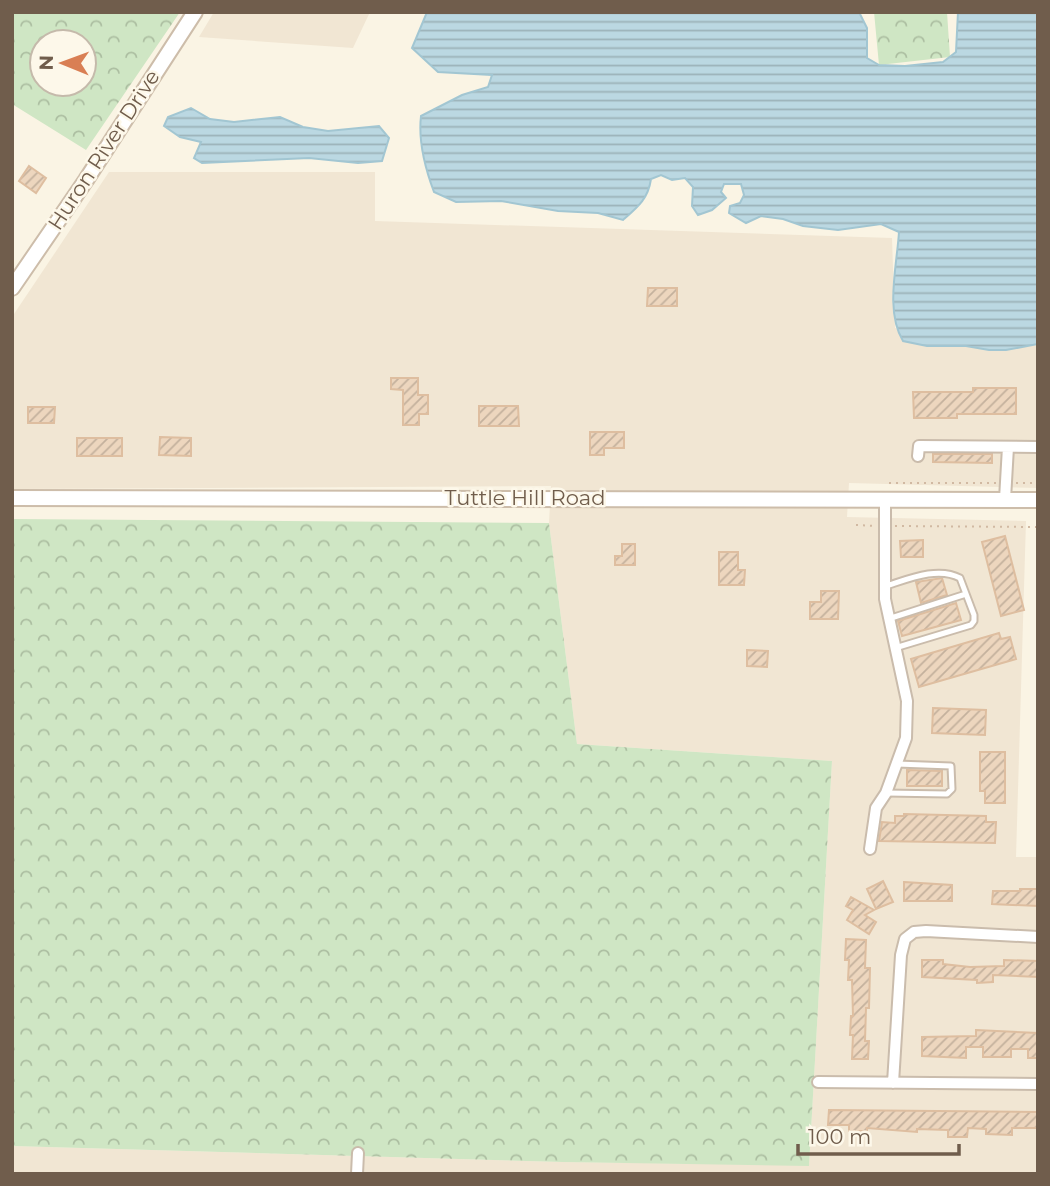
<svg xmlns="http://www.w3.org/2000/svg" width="1050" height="1186" viewBox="0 0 1050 1186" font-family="Montserrat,sans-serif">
  <defs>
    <pattern id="forest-crowns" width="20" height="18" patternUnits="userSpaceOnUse" patternTransform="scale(1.75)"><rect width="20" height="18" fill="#cfe6c4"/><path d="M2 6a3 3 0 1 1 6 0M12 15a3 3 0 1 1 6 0" fill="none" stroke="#acbea1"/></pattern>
    <pattern id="water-rules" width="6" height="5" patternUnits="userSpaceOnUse" patternTransform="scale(1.75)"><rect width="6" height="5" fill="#bbd8e2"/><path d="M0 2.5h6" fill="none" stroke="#9cb2b9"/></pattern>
    <pattern id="building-hatch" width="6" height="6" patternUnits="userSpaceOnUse" patternTransform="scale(1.75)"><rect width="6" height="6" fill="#edd6be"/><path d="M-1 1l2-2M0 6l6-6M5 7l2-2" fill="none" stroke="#c4b19d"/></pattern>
  </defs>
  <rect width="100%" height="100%" fill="#faf4e4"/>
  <!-- residential -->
  <path fill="#f1e6d3" d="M214 12H370L353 48 199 37Z
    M109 172H375V221L892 238 895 328 989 350H1006L1038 344V488L849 483 847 517 1026 521 1016 857H1038V1174H12V1146L562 1162 809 1165 832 761 577 744 549 523 551 486 12 489V317Z"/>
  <!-- forest -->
  <path fill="url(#forest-crowns)" fill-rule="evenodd" d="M12 12H180L86 150 12 104ZM42 42H84V84H42Z
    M874 12H947L950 57 879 65Z
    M12 519 549 523 577 744 832 761 809 1166 562 1162 12 1146Z"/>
  <!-- water -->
  <path fill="url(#water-rules)" stroke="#a2c6d2" stroke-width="2" d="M427 12H859L867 28V58L879 65 905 66 943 62 956 52 958 12H1038V344L1006 350H989L966 346H927L903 341C885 312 897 265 899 232L881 224 838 230 803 226 783 219 761 216 746 223 729 213 730 206 740 203 744 195 741 184H724L721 192 726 198 712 210 698 215 692 206 693 187 685 178 672 180 661 175 651 179C648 199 638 207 623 220L598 213 558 211 501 201 456 202 434 192C425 168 418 142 421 116L462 95 488 87 492 75 438 72 412 48Z
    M191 108 210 119 234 122 280 117 303 127 328 131 379 126 389 138 382 161 358 163 309 158 202 163 194 158 201 142 180 137 164 126 168 117Z"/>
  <!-- building -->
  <path fill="url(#building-hatch)" stroke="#debea0" stroke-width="2" d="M29 166 46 178 36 193 19 181Z
    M648 288H677V306H647Z
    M391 378H418V395H428V414H419V425H403V390L391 389Z
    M973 388H1016V414H957V418H914L913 392H973Z
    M479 406H518L519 426H479Z
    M28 407H55L54 423H28Z
    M590 432H624V448H604V455H590Z
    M160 437 191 438V456L159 455Z
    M77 438H122V456H77Z
    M933 454H992V463L933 462Z
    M1005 536 1024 610 1001 616 982 542Z
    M923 540V557H901L900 541Z
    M622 544H635V565H615V556H622Z
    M719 552H738V570H745L744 585H719Z
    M942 578 947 595 921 603 916 582Z
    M821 591H839L838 619H810V602H821Z
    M956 603 961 620 902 636 898 621Z
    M999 633 1001 639 1010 637 1016 659 919 687 911 659Z
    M747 650 768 651 767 667 747 666Z
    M933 708 986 710 985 735 932 733Z
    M980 752H1005V803H985V791H980Z
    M907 770 942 771V786H907Z
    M904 814 986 816V822H996L995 843 879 841 882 822 895 823V816H904Z
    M883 881 893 902 876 909 867 889Z
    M904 882 952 885V901H904Z
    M1020 889H1038V906L992 904 993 891H1020Z
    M851 897 874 910 865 915 876 922 869 934 847 920 853 910 846 906Z
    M846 939 866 940 865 968H870L869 1008H866L865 1041H869L868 1059H852L853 1035H850L851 1016H853L852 980H848L849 960H845Z
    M922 960H943V964L970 967 1004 966V960L1038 961V977L993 975V982L977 983V980L922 977Z
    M976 1030 1038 1033V1058H1028V1049H1011V1057H983V1047H966V1058L922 1056V1037L976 1036Z
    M829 1110 1038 1112V1128H1012V1135L986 1134V1129L968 1128 967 1137H948V1130L917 1129V1132L867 1128V1131H849V1125H828Z"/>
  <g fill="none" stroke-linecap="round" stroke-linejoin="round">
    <!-- lane casing -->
    <g stroke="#cabcac" stroke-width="9">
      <path id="lane" d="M886 586C908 579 938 566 960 578L974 615V621L971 625 895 648
        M888 619 966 594
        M886 793 947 794 952 789 951 766 897 764"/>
    </g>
    <!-- street casing -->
    <g stroke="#cabcac" stroke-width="14">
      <path id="street" d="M918 456 919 446 1038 447
        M1005 499 1008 447
        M870 849 876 808 886 793 906 738 907 701 885 599V500
        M818 1082 1038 1084
        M893 1083 901 955 905 939 914 932 926 931 1038 937
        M357 1174 358 1153"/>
    </g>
    <!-- secondary casing -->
    <g stroke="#cdbdaa" stroke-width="18">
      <path id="secondary" d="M12 288 86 180 195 12
        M12 498 1038 500"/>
    </g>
    <!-- path -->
    <path stroke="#d1b9a2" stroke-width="2" stroke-dasharray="2 5" stroke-linecap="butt" d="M889 483H996
      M1016 483H1038
      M856 525 876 526
      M895 526 1038 527"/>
    <!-- lane -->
    <use href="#lane" stroke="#fff" stroke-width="5"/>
    <!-- street -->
    <use href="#street" stroke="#fff" stroke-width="10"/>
    <!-- secondary -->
    <use href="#secondary" stroke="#fff" stroke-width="14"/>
  </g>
  <g text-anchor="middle" stroke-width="5" stroke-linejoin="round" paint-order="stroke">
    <!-- street labels -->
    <g font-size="21" fill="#705d4c" stroke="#fdf8ea">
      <text transform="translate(104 150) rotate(-57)" y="7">Huron River Drive</text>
      <text x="525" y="505">Tuttle Hill Road</text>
    </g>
  </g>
  <!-- border -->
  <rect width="1050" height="1186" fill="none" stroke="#705d4c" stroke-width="28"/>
  <!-- north arrow -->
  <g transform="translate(63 63) rotate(271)"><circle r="33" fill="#fdf8ea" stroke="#c5baab" stroke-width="2"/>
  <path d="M0-5L12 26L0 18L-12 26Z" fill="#d97f54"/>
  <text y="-10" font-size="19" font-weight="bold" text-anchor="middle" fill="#705d4c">N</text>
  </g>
  <!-- scale -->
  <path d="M798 1144v10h161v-10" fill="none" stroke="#705d4c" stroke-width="3.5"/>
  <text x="808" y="1144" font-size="21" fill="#705d4c" stroke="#fdf8ea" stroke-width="5" paint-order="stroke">100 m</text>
</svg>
